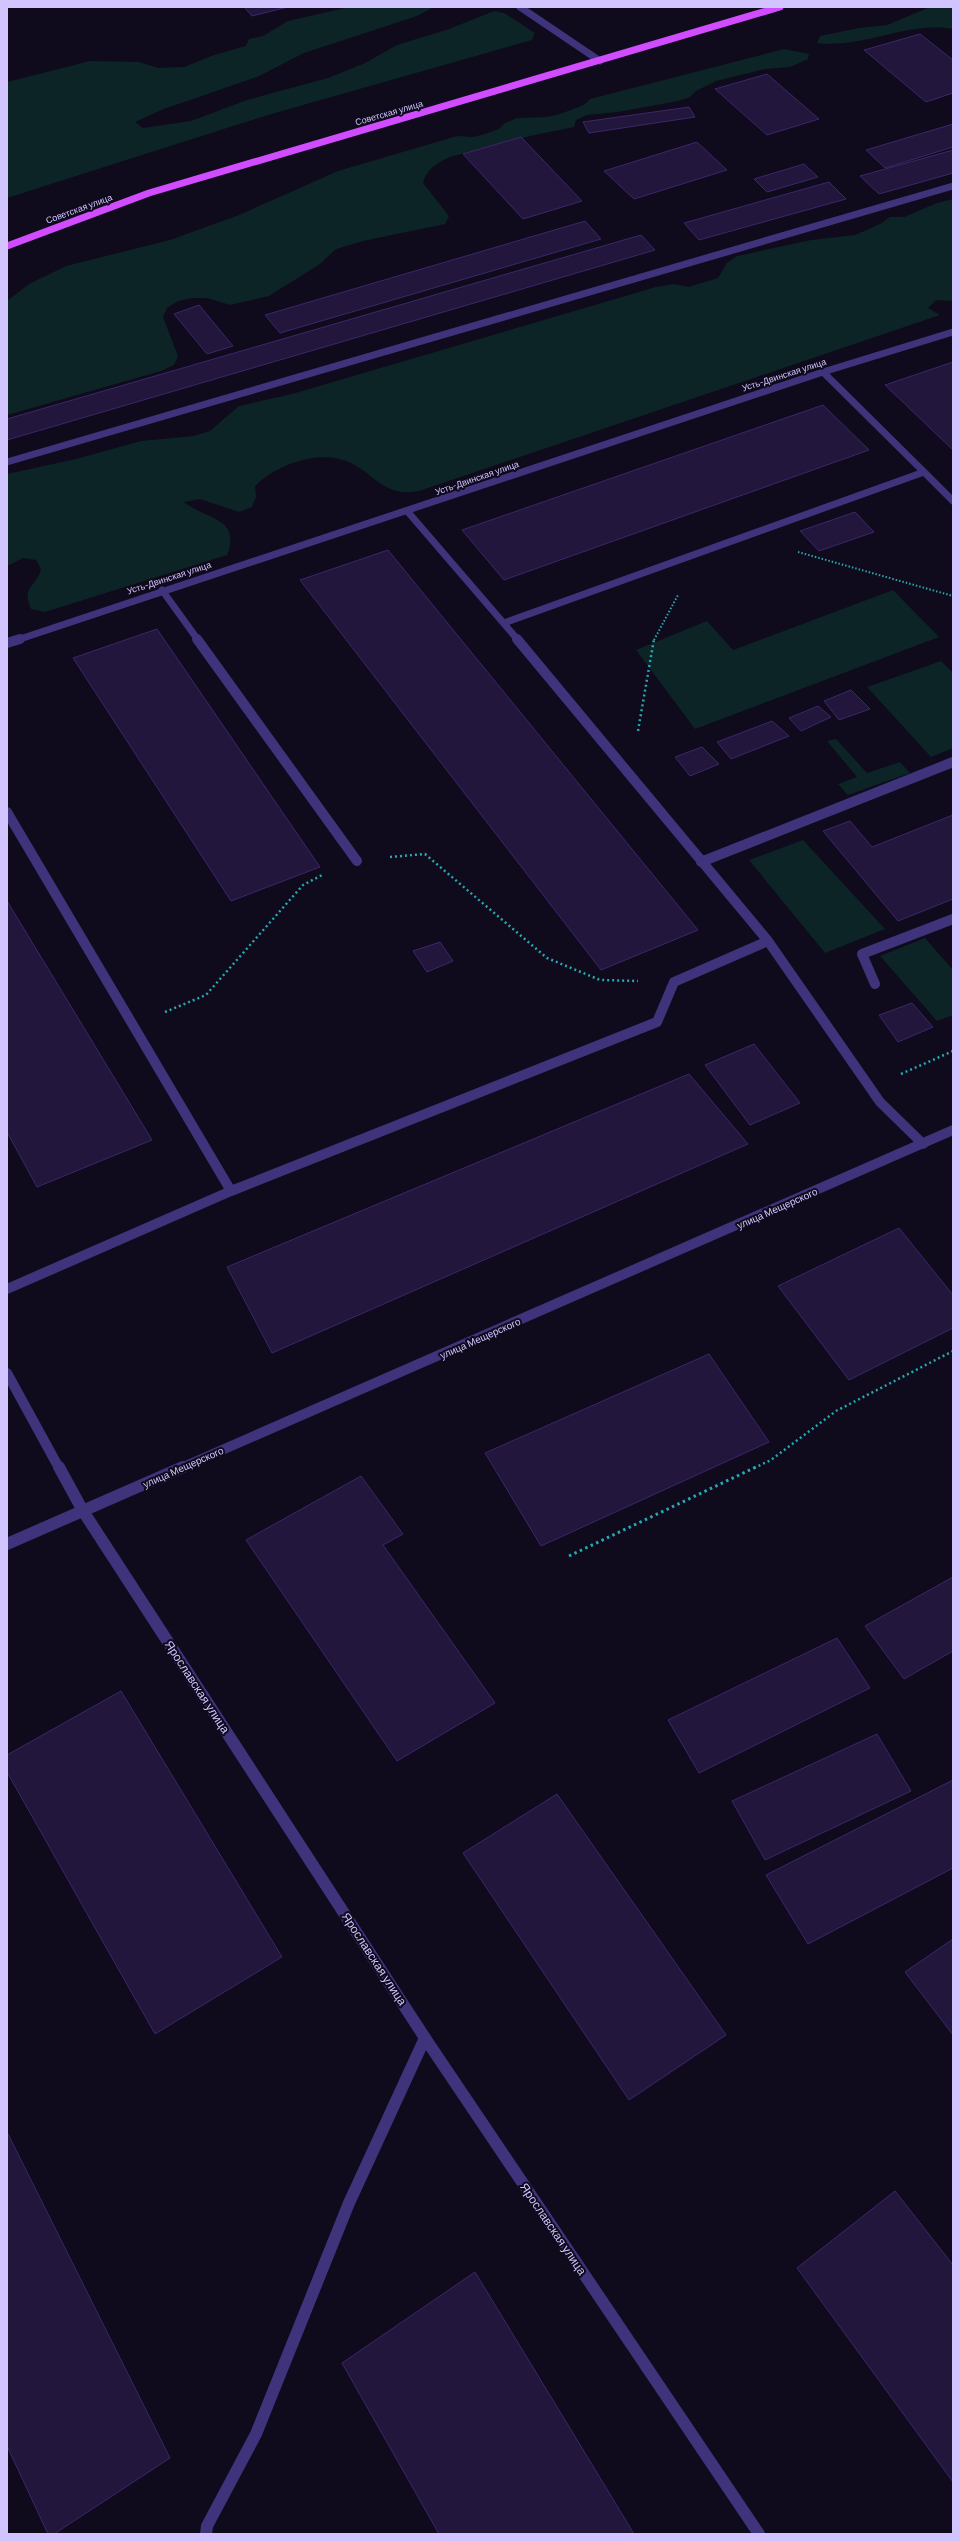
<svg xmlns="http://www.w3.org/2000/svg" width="960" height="2541" viewBox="0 0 960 2541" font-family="Barlow,sans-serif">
  <rect width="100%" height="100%" fill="#0f0a1c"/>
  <!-- green -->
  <path fill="#0d2426" d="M349 7H434L417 16 304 53 257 77 164 109 135 122 143 128 191 121 247 100 328 78 365 63 397 45 449 29 494 11 504 13 535 33 532 40 268 115 7 198V82L90 61 139 62 158 68 184 67 214 55 246 46 249 39 263 36 288 21Z
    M930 7H953V29C906 21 863 49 817 43L820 36 859 28 887 25Z
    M784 49 809 54 808 59 790 67 765 69 716 81 696 91 690 97 678 101 618 112 587 115 576 120 574 127 530 136 450 157C437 163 427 168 423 183L449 216 445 224 363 241 336 249 320 264 269 296 230 305 207 298H192L178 301 167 308 163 317 178 356 174 365 161 371 7 415V301L29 284 66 266 170 240 239 215 338 171 457 136 473 137 485 134 499 129 505 123 517 118 547 117 560 114 584 105 590 99Z
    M953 199V301L936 300 928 308 940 315 419 491C384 497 378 477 351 463 321 448 277 464 255 486L256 497 252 507 239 512 200 499 184 502C204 519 242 517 227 555L45 612 31 609C21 586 36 588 41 569L36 560 23 558 7 566V474L76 459 141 441 194 436 210 431 239 406 292 394 656 287 674 284 688 287 718 278 727 263 737 256 811 240 855 235 880 224 890 217H904L937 203Z
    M893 590 939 637 695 729 636 650 707 621 733 650Z
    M941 661 953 673V748L931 757 867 687Z
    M836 739 867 773 900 762 910 773 848 795 838 784 857 777 827 741Z
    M803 840 885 929 825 953 749 860Z
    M925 938 953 970V1015L937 1021 880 956Z"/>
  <!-- building -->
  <path fill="#22163d" stroke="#3c276a" d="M244 7H288L252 16Z
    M920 34 953 60V93L926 102 864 50Z
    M767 74 819 119 767 135 715 89Z
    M689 107 695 117 589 133 583 122Z
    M953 124V147L885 168 866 150Z
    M521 137 582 201 523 219 463 154Z
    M697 142 727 170 634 199 604 171Z
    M953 150V173L879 194 860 176Z
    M804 164 818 177 767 192 754 179Z
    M829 182 846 199 699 240 684 223Z
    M585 221 601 239 280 333 265 315Z
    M641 235 655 250 7 440V419Z
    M199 305 233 346 207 354 174 314Z
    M953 362V450L885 385Z
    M823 405 869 450 504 580 462 530Z
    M855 512 874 532 819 551 800 531Z
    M388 550 423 593 698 930 601 970 300 580Z
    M157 629 298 835 320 867 231 901 73 658Z
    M851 690 870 709 839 720 824 701Z
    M818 706 831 717 801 731 789 718Z
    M772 721 789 736 731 759 717 742Z
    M702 747 719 764 690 776 675 757Z
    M953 815V899L898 921 823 831 850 821 872 847Z
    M7 901 152 1140 37 1187 7 1132Z
    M440 942 453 961 427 972 413 951Z
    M912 1003 933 1027 898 1042 879 1015Z
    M754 1044 800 1103 750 1125 705 1065Z
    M689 1074 748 1144 272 1353 227 1267Z
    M899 1228 953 1295V1328L849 1380 778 1286Z
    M709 1354 769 1442 541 1546 485 1453Z
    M361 1476 403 1534 383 1545 495 1703 397 1761 246 1540Z
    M953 1577V1651L904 1679 865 1626Z
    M837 1638 870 1688 699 1773 668 1720Z
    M121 1691 282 1957 155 2034 7 1772V1755Z
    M877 1734 911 1791 765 1860 732 1801Z
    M953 1780V1868L808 1944 766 1875Z
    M557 1794 726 2035 629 2100 463 1853Z
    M953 1939V2035L905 1972Z
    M7 2132 170 2458 54 2534H48L7 2446Z
    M895 2191 953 2265V2482L797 2268Z
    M475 2272 582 2448 634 2534H439L342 2363Z"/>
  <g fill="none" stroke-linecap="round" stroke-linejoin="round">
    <!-- path-far2 -->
    <path stroke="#28a8b0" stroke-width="2" stroke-dasharray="1.5 2" stroke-linecap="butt" d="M798 552 953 596
      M654 640 678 595"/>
    <!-- path-far1 -->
    <path stroke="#28a8b0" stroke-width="2.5" stroke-dasharray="2 3" stroke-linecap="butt" d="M638 731 654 639
      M390 857 425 854 547 958 600 980 638 981
      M165 1012 206 995 303 885 324 874
      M901 1074 953 1051
      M754 1468 771 1460 836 1411 953 1351"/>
    <!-- path -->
    <path stroke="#28a8b0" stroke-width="3" stroke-dasharray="2.5 3.5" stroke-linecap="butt" d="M569 1556 756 1467"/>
    <!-- service-far2 -->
    <path stroke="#3f337c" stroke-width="7" d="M520 7 600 61
      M823 372 924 472
      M7 462 953 186
      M408 512 518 640
      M162 590 198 640
      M504 623 924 472 953 501"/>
    <!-- service-far1 -->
    <path stroke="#3f337c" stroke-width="10" d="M197 639 357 861
      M517 639 768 941 880 1102 923 1144
      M7 812 231 1191
      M701 862 953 762
      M875 984 862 954 953 919
      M7 1289 231 1191 657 1022 674 982 768 941"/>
    <!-- service -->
    <path stroke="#3f337c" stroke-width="12" d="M206 2534 207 2526 256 2434 349 2203 425 2038"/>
    <!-- minor-far2 -->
    <path stroke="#3f337c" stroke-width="7" d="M17 640 823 372 953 332"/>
    <!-- minor-far1 -->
    <path stroke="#3f337c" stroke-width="10" d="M7 643 20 639
      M7 1373 59 1468
      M181 1468 953 1130"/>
    <!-- minor -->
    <path stroke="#3f337c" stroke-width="12" d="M59 1467 83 1511 425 2038 759 2534
      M7 1544 183 1467"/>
    <!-- primary -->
    <path stroke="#d14cff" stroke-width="7" d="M7 246 149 193 780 7"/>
  </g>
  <g text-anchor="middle" stroke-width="4" stroke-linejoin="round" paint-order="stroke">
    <!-- far-street labels -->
    <g font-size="9" fill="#d2c5ff" stroke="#0f0a1c">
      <text transform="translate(389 113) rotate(-16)" y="3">Советская улица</text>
      <text transform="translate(79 209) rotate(-20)" y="3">Советская улица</text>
      <text transform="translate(784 375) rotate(-18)" y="3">Усть-Двинская улица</text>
      <text transform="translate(477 478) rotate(-19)" y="3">Усть-Двинская улица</text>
      <text transform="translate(169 578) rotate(-18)" y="3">Усть-Двинская улица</text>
    </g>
    <!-- street labels -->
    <g font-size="10" fill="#d2c5ff" stroke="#0f0a1c">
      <text transform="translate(777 1208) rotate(-24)" y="4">улица Мещерского</text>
      <text transform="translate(480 1338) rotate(-24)" y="4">улица Мещерского</text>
      <text transform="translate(183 1467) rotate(-24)" y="4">улица Мещерского</text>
    </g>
    <!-- near-street labels -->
    <g font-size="12" fill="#d2c5ff" stroke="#0f0a1c">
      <text transform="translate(197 1687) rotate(57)" y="4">Ярославская улица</text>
      <text transform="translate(374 1959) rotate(57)" y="4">Ярославская улица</text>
      <text transform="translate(553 2229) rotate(56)" y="4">Ярославская улица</text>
    </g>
  </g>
  <!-- border -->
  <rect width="960" height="2541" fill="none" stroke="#d2c5ff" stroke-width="16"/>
</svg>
